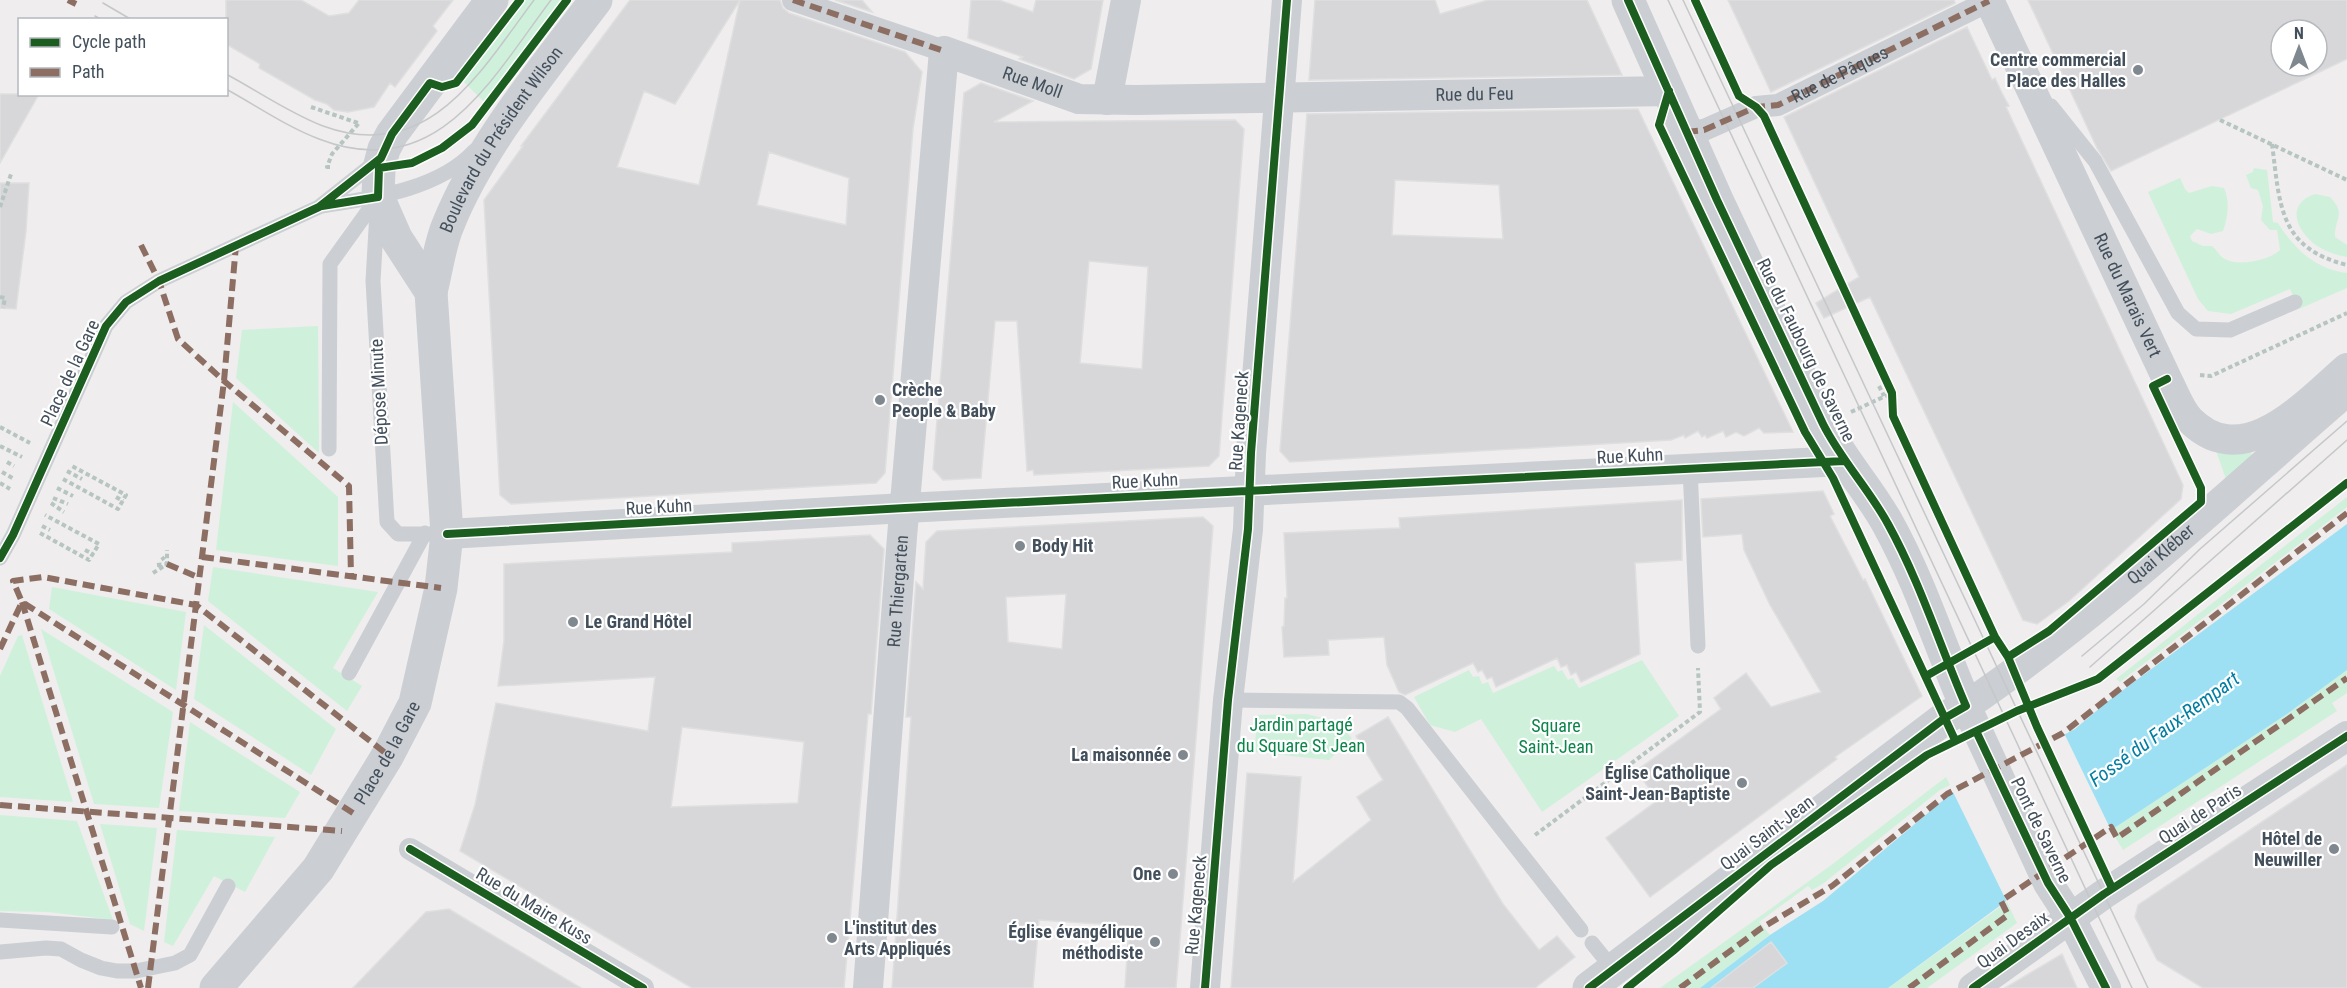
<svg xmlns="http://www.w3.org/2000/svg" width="2347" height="988" viewBox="0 0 2347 988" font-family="'Roboto Condensed',sans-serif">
  <rect width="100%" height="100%" fill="#efeded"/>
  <!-- green -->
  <path fill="#cff1db" d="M525 0H561L485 103 464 82Z
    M2254 168 2267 170 2273 222 2278 223C2294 249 2315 269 2347 273V288L2299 309 2290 289 2231 314 2208 311 2198 299 2148 192 2180 178 2185 189 2189 193 2212 186 2224 188C2230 201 2228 217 2223 231L2211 234 2197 229 2190 236 2192 241 2203 246H2212C2217 250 2219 256 2225 259 2239 267 2270 260 2280 250L2277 230H2270L2261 220 2263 206 2258 190 2251 188 2246 175 2253 172Z
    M2315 194 2330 197C2347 214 2334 219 2335 237L2347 245V257C2335 255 2321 250 2312 242 2294 226 2288 203 2315 194Z
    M318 326 319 453 236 378 242 330Z
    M233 402 338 497V566L216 550Z
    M2214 445 2250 451 2253 457 2227 482Z
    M2347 497V507L2120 682 2116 679Z
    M213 567 378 592 333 668 362 686 347 711 208 601Z
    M52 587 186 612 176 690 49 609Z
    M204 625 336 729 311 775 194 699Z
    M41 629 173 712 159 808 94 804Z
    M22 635 73 802 0 797V676L18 636Z
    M1642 660 1679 716 1542 812 1481 719 1455 732 1430 725 1414 697 1469 670 1473 677 1479 676 1482 684 1488 682 1493 693 1554 666 1558 672 1562 670 1568 680 1573 678 1579 688Z
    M2347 670V693L2332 703 2337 711 2123 850 2111 830 2287 714Z
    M1306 714 1335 721 1352 738 1329 760 1254 752 1258 715Z
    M190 722 300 792 285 818 179 811Z
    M1946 777 1950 785 1940 790 1824 883 1812 890 1808 886 1759 922 1770 935 1700 988H1660L1830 866Z
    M0 815 77 821 113 920 48 912 0 911Z
    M100 824 157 828 144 931 130 924Z
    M177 830 275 837 245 892 214 876 173 946 164 942Z
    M2007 902 2017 923 1927 988H1888Z"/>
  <!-- water -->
  <path fill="#9ee0f3" d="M2347 524V670L2287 714 2028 885 1888 988H1700L1770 935 1823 901 1953 792 2075 729 2107 702Z"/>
  <!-- pier -->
  <path fill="#efeded" d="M2063 731 2111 830 2007 902 1952 790Z"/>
  <!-- building -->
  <path fill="#d7d6d9" stroke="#dfdfe0" stroke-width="1.5" fill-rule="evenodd" d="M226 0H301L329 16 349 13 359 0H453L433 26 437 31 395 87 390 83 374 107 348 112 334 110 327 104 315 100 259 68 260 64 226 44Z
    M630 0H780L783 8 789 13 905 52 922 72 913 129 885 473 876 483 511 504 500 495 484 200 523 146H521ZM740 0 699 185 617 167 644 91 675 104ZM769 152 849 178 846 225 757 205Z
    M835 0H862L872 12Z
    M971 0H999L1033 12 1036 0H1103L1091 69 1074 79 1019 59 1023 57 968 38Z
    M1315 0H1435L1440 14 1488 0H1587L1622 75 1309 80Z
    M1728 0H1954L1955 3 1771 92Z
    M2028 0H2347V59L2111 171 2097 148ZM2281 30H2317V66H2281Z
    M1967 27 1992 80 1995 78 2002 93 2009 106 2006 107 2183 485 2181 499 2069 601 2037 624 2023 620 1870 297 1824 318 1816 303 1859 277 1784 117Z
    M981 83 1033 101 994 122 1235 120 1244 129 1219 456 1209 466 1034 475 1033 470 1027 471 1017 321H995L981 478 943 480 933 469 964 93ZM1089 261 1148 267 1142 369 1080 363Z
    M0 94H39L0 163Z
    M1638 109 1793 432 1764 433 1759 428 1744 436 1736 432 1726 437 1723 431 1707 438 1705 435 1702 437 1698 431 1685 438 1684 435 1671 440 1290 462 1280 451 1307 114ZM1395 180 1499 185 1503 239 1392 235Z
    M0 183H29L26 231 16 309 0 308Z
    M1823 491 1834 514 1830 516 1863 580 1865 579 1922 696 1835 757 1837 759 1650 897 1606 838 1658 800 1636 771 1721 709 1714 698 1746 673 1771 707 1821 692 1770 605 1744 550 1742 534 1703 537 1701 499Z
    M1682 500V560L1635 563 1640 654 1581 682 1576 672 1571 675 1567 665 1561 667 1557 658 1496 687 1492 677 1487 679 1482 670 1478 672 1473 663 1405 695 1399 692 1387 665 1384 637 1328 640 1329 655 1284 657 1282 627 1284 626 1285 598H1287L1284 533 1400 528 1399 518Z
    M1203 517 1213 526 1176 988H1125L1129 926 1039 920 1033 988H892L911 717H906L916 582 923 589 926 542 937 531ZM1066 594 1062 649 1008 642 1006 597Z
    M870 535 884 549 871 714H868L844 988H692L460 851 475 805 496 703 648 731 655 677 498 686 504 641V564L732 552V543ZM682 727 804 742 798 803 671 807Z
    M1388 717 1503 904 1539 950 1557 936 1575 957 1535 988H1231L1247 773 1301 777 1293 882 1371 820 1357 797 1383 780 1356 736Z
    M2347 765V988H2203L2157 960 2135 917 2138 905Z
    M449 909 467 920 581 988H353L426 912Z
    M1771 942 1787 963 1753 988H1711Z
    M2062 954 2077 988H2005Z"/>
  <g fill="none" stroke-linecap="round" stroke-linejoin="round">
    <!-- path -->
    <path stroke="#b6c5c1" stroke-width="4" stroke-dasharray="4.5 3" stroke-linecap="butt" d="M311 107 358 123
      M2220 120 2347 180
      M2272 144C2280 204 2278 248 2347 265
      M330 167H327L332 154 359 123
      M0 207 11 174
      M0 297 5 298 3 308
      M2200 375 2211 376 2347 313
      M1879 386 1884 396
      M1851 412 1892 393
      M0 427 30 443
      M0 446 22 457
      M7 462 14 466
      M67 471 82 479
      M2 472 14 479
      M63 479 118 509 126 495 70 465
      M0 483 10 489
      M57 488 73 496
      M116 497 123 501
      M53 498 68 504
      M51 503 64 512
      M42 526 50 530
      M40 533 89 560 99 544 45 515
      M85 550 93 554
      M157 565 167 564 162 557
      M153 573 167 564V550
      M1535 835 1700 712 1698 668"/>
    <!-- service -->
    <path stroke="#cbced2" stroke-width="15" d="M2051 106 2095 161 2178 313 2196 329 2230 330 2295 302
      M322 206C372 198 438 190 474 151
      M377 212 373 281 387 522 398 534H447
      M329 449 330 264 378 197
      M1690 468 1698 646
      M0 558 13 535 106 326 126 302 159 281 319 207 377 161
      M349 673 425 533
      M1228 700 1399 702 1407 708 1581 930
      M0 920 112 927
      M1592 943 1613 969
      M0 952 46 948 61 949 81 960 101 968 117 971H136L175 963 190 955 228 886"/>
    <!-- pedestrian -->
    <path stroke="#cbced2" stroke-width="22" d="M793 0 944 51
      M1686 132 1704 130 1756 107 1778 105 1989 1
      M410 849 643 988"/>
    <!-- minor -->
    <g stroke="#cbced2" stroke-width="30">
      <path id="s1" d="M1989 0 2167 379C2174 392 2180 410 2190 420 2244 474 2306 403 2347 368"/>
      <path d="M1107 100 1126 0"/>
      <path d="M447 534 905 508 1844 461"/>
      <path id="s2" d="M868 988 902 537 944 51 1079 99 1136 100 1669 91"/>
      <path d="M1205 988 1228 700 1248 529 1251 453 1287 0"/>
      <path d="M1973 988 2104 894 2347 736"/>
      <path id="s3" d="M2106 988 2070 917 2048 883 1966 706C2103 613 2222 499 2347 391"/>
    </g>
    <!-- tertiary -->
    <path stroke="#cbced2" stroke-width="33" d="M1589 988 1945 718 1966 706C1940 646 1920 582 1888 524 1869 489 1841 460 1823 424L1717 200 1628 0"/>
    <!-- secondary -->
    <g stroke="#cbced3" stroke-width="33">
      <path id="s4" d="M431 292C436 273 440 243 448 225 480 145 544 69 596 0"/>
      <path id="s5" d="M216 988 318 869 388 755 415 703 441 588 447 534 431 292 396 238 378 197 379 168 384 149 392 134 492 0"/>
    </g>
    <!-- tram -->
    <path stroke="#c5c7c9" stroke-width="1.5" d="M1668 0 2132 988
      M1683 0 2148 988
      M103 3 132 20
      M95 16 102 20
      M226 74C258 91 289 113 323 126 429 165 480 72 534 0
      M226 89C257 106 287 127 319 139 437 185 492 78 551 0
      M2082 656 2144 604 2200 549 2347 421
      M2090 667 2347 440"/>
    <!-- quiet -->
    <g stroke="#8d6e63" stroke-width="6" stroke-dasharray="12 6" stroke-linecap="butt">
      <path d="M68 0 76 4"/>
      <path d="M793 0 944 51"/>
      <path id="s6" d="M1686 132 1704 130 1756 107 1778 105 1989 1"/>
      <path d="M141 245 159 281 178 339 224 381 349 486 351 576"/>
      <path d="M202 557 441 588"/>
      <path d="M167 564 200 578"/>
      <path d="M22 602 141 988"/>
      <path d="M0 649 22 602"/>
      <path d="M0 805 342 831"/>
      <path d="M353 813 22 602 13 581 43 577 196 605 388 755"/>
      <path d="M148 988 224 381 236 245"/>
      <path d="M1680 988 1760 929 1832 886 1947 794 2063 733 2347 513"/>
      <path d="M1909 988 2008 915 2001 901 2111 827 2117 838 2347 678"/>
    </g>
    <!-- cycleway casing -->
    <g stroke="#fff" stroke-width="11">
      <path id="cycleway" d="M1695 0 1739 96 1756 107 1764 116 1892 393 1893 416 1995 637 2008 657 2037 727 2112 888
        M1669 91 1659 125 1805 432 1833 478 1955 740
        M322 206 378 197 379 168 412 163 442 148 472 125 567 0
        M447 534 905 508 1844 461
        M0 558 13 535 106 326 126 302 159 281 319 207 381 158 392 134 430 83 442 87 456 83 520 0
        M2008 657 2049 631 2201 502V488L2153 386 2167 379
        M1926 676 1995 637
        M1976 731 2048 883 2070 917 2106 988
        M410 849 643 988
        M1205 988 1228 700 1248 529 1251 453 1287 0
        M1589 988 1945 718 1966 706C1940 646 1920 582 1888 524 1869 489 1841 460 1823 424L1717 200 1628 0
        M1627 988 1673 951 1771 865 1927 755 2017 711 2098 679 2347 483
        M1973 988 2104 894 2347 736"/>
    </g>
    <!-- cycleway -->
    <use href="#cycleway" stroke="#1b5e20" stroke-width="8"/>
  </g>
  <!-- markers -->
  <g fill="#7f878f" stroke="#fff" stroke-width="2">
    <circle cx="2138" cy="70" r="6"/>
    <circle cx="880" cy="400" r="6"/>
    <circle cx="1020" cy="546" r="6"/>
    <circle cx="573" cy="622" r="6"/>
    <circle cx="1183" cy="755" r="6"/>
    <circle cx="1742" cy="783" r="6"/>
    <circle cx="2334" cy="849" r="6"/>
    <circle cx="1173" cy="874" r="6"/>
    <circle cx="832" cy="938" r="6"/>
    <circle cx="1155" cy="942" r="6"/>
  </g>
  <g text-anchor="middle" stroke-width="4.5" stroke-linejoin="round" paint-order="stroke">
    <!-- poi labels -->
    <g font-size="18" font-weight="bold" fill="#43505c" stroke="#fff" text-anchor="end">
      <text x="2126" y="66">Centre commercial<tspan x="2126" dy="21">Place des Halles</tspan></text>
      <text x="892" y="396" text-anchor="start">Crèche<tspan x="892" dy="21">People &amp; Baby</tspan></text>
      <text x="1032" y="552" text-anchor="start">Body Hit</text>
      <text x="585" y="628" text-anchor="start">Le Grand Hôtel</text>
      <text x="1171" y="761">La maisonnée</text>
      <text x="1730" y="779">Église Catholique<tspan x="1730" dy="21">Saint-Jean-Baptiste</tspan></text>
      <text x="2322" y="845">Hôtel de<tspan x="2322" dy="21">Neuwiller</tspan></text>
      <text x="1161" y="880">One</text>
      <text x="844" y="934" text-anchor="start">L'institut des<tspan x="844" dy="21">Arts Appliqués</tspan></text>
      <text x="1143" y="938">Église évangélique<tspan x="1143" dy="21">méthodiste</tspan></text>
    </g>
    <!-- street labels -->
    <g font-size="18" fill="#43505c" stroke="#fff">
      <text dy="6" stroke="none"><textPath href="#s6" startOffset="166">Rue de Pâques</textPath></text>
      <text dy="6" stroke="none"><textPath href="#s2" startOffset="1034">Rue Moll</textPath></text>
      <text dy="6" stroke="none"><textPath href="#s2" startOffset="1479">Rue du Feu</textPath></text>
      <text dy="6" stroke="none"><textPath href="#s4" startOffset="170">Boulevard du Président Wilson</textPath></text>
      <text dy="6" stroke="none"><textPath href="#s1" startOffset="326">Rue du Marais Vert</textPath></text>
      <text transform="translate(1806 350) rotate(64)" y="6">Rue du Faubourg de Saverne</text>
      <text transform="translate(70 373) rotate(-65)" y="6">Place de la Gare</text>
      <text transform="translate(379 392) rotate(-93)" y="6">Dépose Minute</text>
      <text transform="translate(1239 421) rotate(-86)" y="6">Rue Kageneck</text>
      <text transform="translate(1630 456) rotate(-3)" y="6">Rue Kuhn</text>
      <text transform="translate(1145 481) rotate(-3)" y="6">Rue Kuhn</text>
      <text transform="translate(659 507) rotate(-3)" y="6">Rue Kuhn</text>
      <text dy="6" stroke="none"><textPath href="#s3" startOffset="562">Quai Kléber</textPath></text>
      <text dy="6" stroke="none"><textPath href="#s2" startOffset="398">Rue Thiergarten</textPath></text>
      <text dy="6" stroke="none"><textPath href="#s5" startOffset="292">Place de la Gare</textPath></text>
      <text transform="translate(2200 814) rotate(-33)" y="6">Quai de Paris</text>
      <text transform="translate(2041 830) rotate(64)" y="6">Pont de Saverne</text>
      <text transform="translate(1767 833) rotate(-37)" y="6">Quai Saint-Jean</text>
      <text transform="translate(1196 905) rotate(-85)" y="6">Rue Kageneck</text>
      <text transform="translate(534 906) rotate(31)" y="6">Rue du Maire Kuss</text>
      <text transform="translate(2013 940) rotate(-36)" y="6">Quai Desaix</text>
    </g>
    <!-- park labels -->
    <g font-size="18" fill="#0c854a" stroke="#fff">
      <text x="1301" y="731">Jardin partagé<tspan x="1301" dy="21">du Square St Jean</tspan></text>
      <text x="1556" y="732">Square<tspan x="1556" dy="21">Saint-Jean</tspan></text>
    </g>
    <!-- water labels -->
    <g font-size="20" font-style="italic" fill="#027ea2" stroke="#fff">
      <text transform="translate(2164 729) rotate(-36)" y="7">Fossé du Faux-Rempart</text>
    </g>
  </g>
  <!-- legend -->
  <rect x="18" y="18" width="210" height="78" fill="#ffffff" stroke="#b4b9be" stroke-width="1.5"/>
  <rect x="30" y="38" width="30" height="9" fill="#1b5e20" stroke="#b4b9be" stroke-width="1.5"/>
  <text x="72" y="48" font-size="18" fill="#43505c">Cycle path</text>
  <rect x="30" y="68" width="30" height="9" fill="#8d6e63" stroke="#b4b9be" stroke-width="1.5"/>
  <text x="72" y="78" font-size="18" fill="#43505c">Path</text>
  <!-- north arrow -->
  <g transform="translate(2299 48)"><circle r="28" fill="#ffffff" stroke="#b4b9be" stroke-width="1.5"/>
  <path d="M0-4.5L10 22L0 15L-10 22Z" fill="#7f878f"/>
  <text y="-9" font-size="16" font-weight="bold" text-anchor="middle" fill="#43505c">N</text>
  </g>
</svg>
